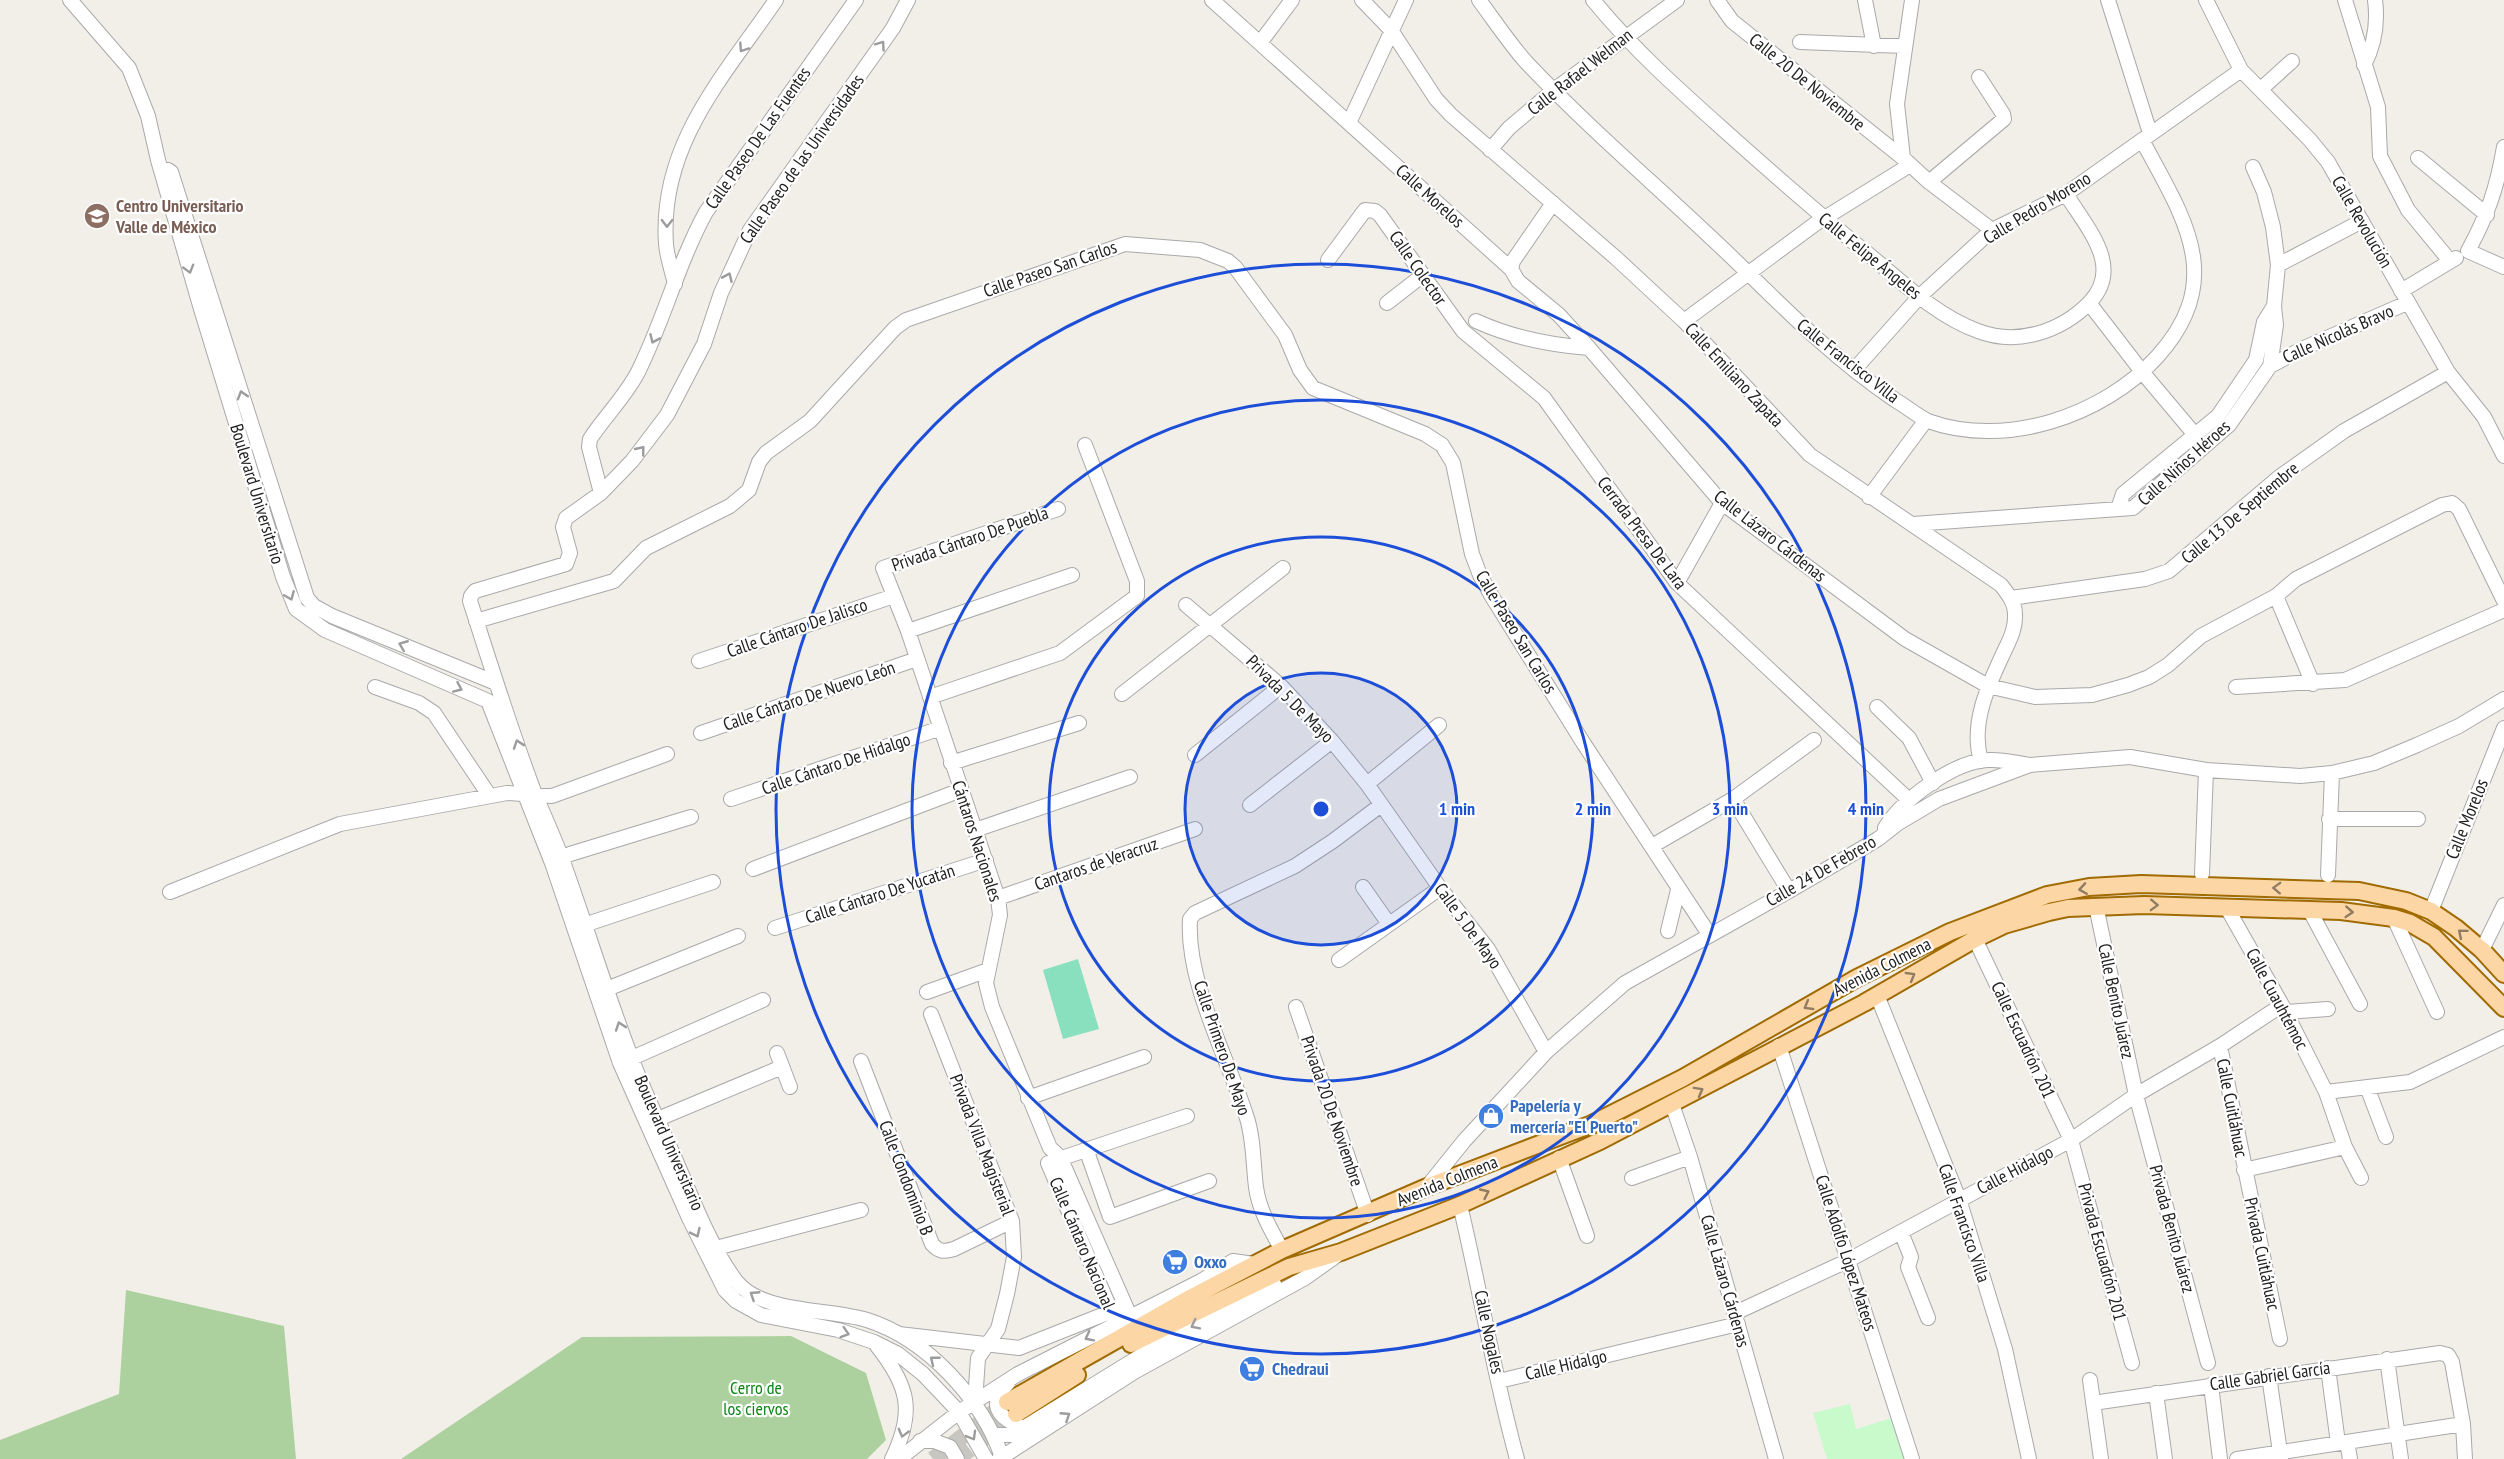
<svg xmlns="http://www.w3.org/2000/svg" width="2504" height="1459" viewBox="0 0 2504 1459" font-family="'PT Sans Narrow',sans-serif">
  <rect width="100%" height="100%" fill="#f2efe9"/>
  <!-- forest -->
  <path fill="#add19e" d="M126 1290 284 1326 296 1459H0V1440L119 1394Z
    M791 1336 866 1373 886 1440 867 1459H401L582 1337Z"/>
  <!-- park -->
  <path fill="#c8facc" d="M1850 1404 1856 1429 1898 1416 1910 1459H1827L1813 1413Z"/>
  <!-- pitch -->
  <path fill="#88e0be" d="M1078 959 1099 1029 1063 1039 1043 970Z"/>
  <g fill="none" stroke-linecap="round" stroke-linejoin="round">
    <!-- major-tunnel -->
    <path stroke="#c8c6c1" stroke-width="16" stroke-dasharray="16 8" stroke-linecap="butt" d="M933 1459 1007 1402
      M957 1459 1016 1414"/>
    <!-- minor casing -->
    <g stroke="#a9a9a9" stroke-width="16">
      <path id="minor" d="M70 0 129 68 148 116 158 160 201 309 283 577 296 609 325 630 488 701 552 863 620 1063 689 1218 725 1290 736 1301 761 1315 838 1330 874 1342 898 1354 923 1374 959 1412 986 1459
        M908 0 893 28 750 230 721 293 704 344 667 415 632 461 601 493 566 518 563 527 570 553 566 564 475 591 471 596 470 601C491 666 511 731 535 794 544 816 554 837 562 859 586 925 606 992 631 1057 644 1092 661 1126 676 1161 693 1200 710 1246 736 1281 762 1314 828 1308 867 1320 927 1339 982 1399 1002 1457
        M1212 0 1511 269 1518 281 1559 315 1589 348 1722 503 1905 639 1988 686 2035 697 2092 695 2128 685 2149 677 2168 665 2201 636 2276 596 2296 579 2442 505 2452 503 2459 509 2504 601
        M1362 0 1391 30 1436 99 1451 115 1616 258 1684 321 1810 455 2001 585C2008 594 2015 603 2015 614 2016 629 2009 641 2003 654 1988 686 1970 724 1981 761
        M1479 0C1494 20 1509 43 1526 62 1596 136 1675 201 1748 273 1795 319 1840 363 1895 400 1906 406 1917 416 1928 421 2005 449 2103 416 2157 357 2228 279 2183 217 2142 140
        M1593 0C1633 49 1678 89 1725 131 1772 173 1818 214 1867 253 1901 281 1936 316 1978 331 2017 346 2061 332 2090 302 2124 266 2086 227 2066 194
        M1717 0 1732 21 1903 158 1929 182 1992 230
        M1865 0 1874 46
        M2108 0 2150 133
        M2206 0 2241 70 2310 140 2328 162 2448 372 2484 417 2504 456
        M2345 0 2378 107 2380 156 2408 210 2450 261
        M1800 42 1904 46
        M1260 43 1292 0
        M2364 65C2375 44 2378 23 2375 0
        M2261 89 2292 61
        M1349 123 1406 0
        M1490 150 1509 128 1554 90 1677 0
        M1903 158 1897 104 1912 0
        M2418 158 2487 215
        M162 172 168 170 171 172 307 598 314 606 332 616 496 683
        M1929 182 2004 119 2003 114 1979 77
        M2468 251C2488 214 2497 188 2504 147
        M2468 251 2504 267
        M1328 260 1365 210 1375 211 1380 215 1463 331 1544 398 1677 583 1909 800
        M2278 265 2362 221
        M1511 269 1513 261 1553 203
        M675 284C672 271 667 257 666 244 659 145 724 76 776 0
        M2401 291 2456 258
        M1387 303 1423 275
        M2089 303 2143 373 2196 436
        M1476 321C1513 338 1549 345 1589 348
        M1684 321 1815 224 1910 165
        M2270 366 2304 348 2407 303
        M1854 370 1920 296 1992 230 2066 194 2241 70
        M601 493 589 447 590 439C605 416 625 397 638 372 664 320 678 263 706 212L856 0
        M1869 497 1926 420
        M1058 509 883 568 908 631 998 898 1000 915 986 983 992 1007 1050 1148 1060 1157 1130 1316
        M2118 509 2123 494 2218 416 2256 360 2264 322 2274 306
        M1913 524 2133 508 2229 425 2270 366 2276 325 2274 306 2278 265 2273 227 2264 192 2253 167
        M1677 583 1722 503
        M2276 596 2313 684
        M2011 598 2145 579 2169 571 2278 478 2344 431 2448 372
        M1186 605 1281 686 1332 741 1367 784 1440 888 1488 949 1546 1052
        M476 621 614 581 646 548 730 506 749 490 759 462 766 453 810 421 895 328 906 320 1125 244 1200 250 1228 261 1235 267 1285 335 1300 370 1313 388 1425 434 1442 445 1453 463 1472 554 1480 575 1491 595 1584 744 1709 934
        M908 631 1072 575
        M699 661 894 596
        M375 687 419 703 434 713 489 795
        M2236 687 2345 680 2504 610
        M1122 694 1283 568
        M930 697 1060 653 1137 596V581L1085 445
        M1877 707 1909 738 1933 783
        M701 733 917 659
        M1195 755 1281 686
        M951 763 1079 723
        M1367 784 1439 725
        M731 799 941 728
        M1733 799 1789 891
        M1250 805 1332 741
        M2329 819H2418
        M1885 828C1902 800 1954 761 1988 760 2002 759 2016 763 2030 765
        M975 830 1130 777
        M1652 846 1733 799 1814 740
        M553 862 570 854 691 817
        M753 869 961 790
        M2202 874 2206 770
        M2328 875 2332 773
        M1363 887 1389 924
        M170 892 340 824 507 793 552 796 667 754
        M998 898 1195 829
        M2096 906 2136 1095 2208 1363
        M2227 908 2282 1005 2326 1092 2345 1147 2361 1178
        M2310 911 2360 1004
        M2431 911 2504 728
        M2394 918 2437 1012
        M584 925 713 882
        M775 928 986 860
        M1668 931 1678 890
        M1975 939 2071 1140 2132 1363
        M2482 950 2504 905
        M1339 960 1440 888
        M607 989 738 936
        M927 992 988 970
        M1877 995 1959 1199 2005 1349 2029 1459
        M1296 1007 1368 1215
        M2286 1012 2328 1009
        M931 1014 1012 1221 1014 1257 1007 1294 998 1329 978 1358 975 1402
        M1779 1046 1912 1459
        M2220 1046 2280 1339
        M777 1053 790 1087
        M632 1058 763 1000
        M861 1061 932 1244C939 1252 944 1252 954 1249L1012 1221
        M2367 1087 2386 1137
        M2326 1092 2410 1082 2504 1037
        M1028 1098 1144 1057
        M1672 1104 1690 1157 1776 1459
        M658 1119 782 1067
        M1086 1149 1110 1217 1209 1181
        M1559 1158 1587 1236
        M1053 1161 1187 1116
        M1048 1163 1114 1318
        M2244 1170 2345 1147
        M1632 1178 1690 1157
        M1427 1187 1464 1141 1546 1052 1625 983 1789 891 1878 839 1897 824 1939 799 2030 765 2130 757 2206 770 2300 776 2332 773 2374 763 2417 745 2459 726 2504 699
        M1460 1205C1480 1289 1494 1376 1517 1459
        M1901 1232 1911 1257 1908 1267 1928 1318
        M716 1248 861 1210
        M1282 1250C1271 1230 1259 1210 1256 1187 1253 1164 1254 1138 1246 1115 1227 1056 1186 982 1190 919L1195 913 1295 866 1333 841 1381 805
        M1735 1313 1847 1261 2071 1140 2136 1095 2220 1046 2282 1005
        M899 1334 1019 1348 1125 1306
        M877 1346C909 1386 915 1412 892 1459
        M2387 1359 2401 1459
        M2328 1368 2338 1443
        M2269 1376 2281 1459
        M2090 1380 2101 1459
        M1499 1381 1738 1324
        M1008 1383C983 1409 1006 1422 1029 1430
        M2211 1385 2220 1459
        M2156 1393 2165 1459
        M2093 1403 2440 1353 2448 1355 2452 1362 2463 1424 2465 1459
        M994 1435H1012L1181 1331 1274 1284
        M920 1441H934L950 1447 957 1459
        M2347 1442 2350 1459
        M899 1459 959 1412 1018 1374 1201 1281 1233 1261 1254 1264
        M999 1459 1134 1372 1305 1278 1336 1256
        M2237 1459 2463 1424"/>
    </g>
    <!-- major casing -->
    <g stroke="#a06b00" stroke-width="20">
      <path id="major" d="M1131 1344 1289 1267 1341 1252 1460 1205 1600 1141 1864 1003 1975 939 2004 925 2049 912 2068 908 2144 905 2341 911 2394 918 2410 923 2434 937 2504 1008
        M1007 1402 1190 1298 1282 1250 1427 1187 1592 1124 1683 1078 1857 978 1950 932 2047 895 2089 887 2141 884 2359 891 2406 901 2431 911 2456 928 2482 950 2504 974
        M1016 1414 1077 1375"/>
    </g>
    <!-- minor -->
    <use href="#minor" stroke="#fff" stroke-width="14"/>
    <!-- major -->
    <use href="#major" stroke="#fcd6a4" stroke-width="16"/>
  </g>
  <!-- one-way arrows -->
  <defs><path id="oneway-chevron" d="M-2-3.5L2.5 0L-2 3.5" fill="none" stroke-width="1.6" stroke-linecap="round" stroke-linejoin="round" transform="scale(1.5)"/></defs>
  <g stroke="#9c9c9c">
    <use href="#oneway-chevron" transform="translate(881 45) rotate(-55)"/>
    <use href="#oneway-chevron" transform="translate(743 48) rotate(124)"/>
    <use href="#oneway-chevron" transform="translate(667 223) rotate(91)"/>
    <use href="#oneway-chevron" transform="translate(189 269) rotate(74)"/>
    <use href="#oneway-chevron" transform="translate(728 277) rotate(-66)"/>
    <use href="#oneway-chevron" transform="translate(654 339) rotate(114)"/>
    <use href="#oneway-chevron" transform="translate(242 395) rotate(-107)"/>
    <use href="#oneway-chevron" transform="translate(641 450) rotate(-51)"/>
    <use href="#oneway-chevron" transform="translate(290 596) rotate(67)"/>
    <use href="#oneway-chevron" transform="translate(403 645) rotate(-158)"/>
    <use href="#oneway-chevron" transform="translate(458 688) rotate(24)"/>
    <use href="#oneway-chevron" transform="translate(518 744) rotate(-109)"/>
    <use href="#oneway-chevron" transform="translate(620 1026) rotate(-109)"/>
    <use href="#oneway-chevron" transform="translate(696 1233) rotate(64)"/>
    <use href="#oneway-chevron" transform="translate(754 1295) rotate(-147)"/>
    <use href="#oneway-chevron" transform="translate(1195 1325) rotate(153)"/>
    <use href="#oneway-chevron" transform="translate(845 1333) rotate(17)"/>
    <use href="#oneway-chevron" transform="translate(1089 1337) rotate(153)"/>
    <use href="#oneway-chevron" transform="translate(934 1360) rotate(-141)"/>
    <use href="#oneway-chevron" transform="translate(1066 1416) rotate(-33)"/>
    <use href="#oneway-chevron" transform="translate(903 1433) rotate(105)"/>
    <use href="#oneway-chevron" transform="translate(972 1436) rotate(60)"/>
  </g>
  <g stroke="#8f7c63">
    <use href="#oneway-chevron" transform="translate(2277 888) rotate(-178)"/>
    <use href="#oneway-chevron" transform="translate(2083 889) rotate(171)"/>
    <use href="#oneway-chevron" transform="translate(2154 905) rotate(2)"/>
    <use href="#oneway-chevron" transform="translate(2349 912) rotate(4)"/>
    <use href="#oneway-chevron" transform="translate(2462 933) rotate(-140)"/>
    <use href="#oneway-chevron" transform="translate(1911 976) rotate(-30)"/>
    <use href="#oneway-chevron" transform="translate(1808 1006) rotate(150)"/>
    <use href="#oneway-chevron" transform="translate(1699 1091) rotate(-29)"/>
    <use href="#oneway-chevron" transform="translate(1485 1193) rotate(-25)"/>
  </g>
  <!-- distance rings -->
  <circle cx="1321" cy="809" r="136" fill="#1d4ed8" fill-opacity=".12"/>
  <g fill="none" stroke="#1d4ed8" stroke-width="3">
    <circle cx="1321" cy="809" r="136"/>
    <circle cx="1321" cy="809" r="272"/>
    <circle cx="1321" cy="809" r="409"/>
    <circle cx="1321" cy="809" r="545"/>
  </g>
  <!-- icons -->
  <defs>
    <g id="university-disc" transform="scale(1.35)"><circle r="9.5" fill="#8d6e63" stroke="#fff"/><path d="M0-5L7-2L0 1L-7-2ZM-4 1L0 2.5L4 1V4Q0 6-4 4Z" fill="#fff"/></g>
    <g id="shop-disc" transform="scale(1.35)"><circle r="9.5" fill="#3f7fe0" stroke="#fff"/><path d="M-5-2.5h2.3a2.7 3.5 0 0 1 5.4 0H5L5.5 6h-11ZM-1.5-2.5h3a1.5 2.3 0 0 0-3 0Z" fill="#fff"/></g>
    <g id="supermarket-disc" transform="scale(1.35)"><circle r="9.5" fill="#3f7fe0" stroke="#fff"/><path d="M-6-5.5h2.5l.6 2H6L4.5 2H-2.5L-4.4-4H-6ZM-1.5 3.2a1.3 1.3 0 1 0 .1 0ZM3 3.2a1.3 1.3 0 1 0 .1 0Z" fill="#fff"/></g>
  </defs>
  <g fill-rule="evenodd">
    <use href="#university-disc" x="97" y="216"/>
    <use href="#shop-disc" x="1491" y="1116"/>
    <use href="#supermarket-disc" x="1175" y="1262"/>
    <use href="#supermarket-disc" x="1252" y="1369"/>
  </g>
  <g text-anchor="middle" stroke-width="4.5" stroke-linejoin="round" paint-order="stroke">
    <!-- street labels -->
    <g font-size="18" fill="#222" stroke="#fff">
      <text transform="translate(1580 72) rotate(-38)" y="6">Calle Rafael Welman</text>
      <text transform="translate(1807 82) rotate(39)" y="6">Calle 20 De Noviembre</text>
      <text transform="translate(758 138) rotate(-55)" y="6">Calle Paseo De Las Fuentes</text>
      <text transform="translate(802 159) rotate(-55)" y="6">Calle Paseo de las Universidades</text>
      <text transform="translate(1430 196) rotate(42)" y="6">Calle Morelos</text>
      <text transform="translate(2037 208) rotate(-31)" y="6">Calle Pedro Moreno</text>
      <text transform="translate(2362 222) rotate(60)" y="6">Calle Revolución</text>
      <text transform="translate(1870 256) rotate(39)" y="6">Calle Felipe Ángeles</text>
      <text transform="translate(1418 268) rotate(55)" y="6">Calle Colector</text>
      <text transform="translate(1050 269) rotate(-19)" y="6">Calle Paseo San Carlos</text>
      <text transform="translate(2338 334) rotate(-24)" y="6">Calle Nicolás Bravo</text>
      <text transform="translate(1848 361) rotate(38)" y="6">Calle Francisco Villa</text>
      <text transform="translate(1734 375) rotate(47)" y="6">Calle Emiliano Zapata</text>
      <text transform="translate(2184 463) rotate(-42)" y="6">Calle Niños Héroes</text>
      <text transform="translate(257 494) rotate(73)" y="6">Boulevard Universitario</text>
      <text transform="translate(2240 513) rotate(-40)" y="6">Calle 13 De Septiembre</text>
      <text transform="translate(1642 533) rotate(53)" y="6">Cerrada Presa De Lara</text>
      <text transform="translate(1770 536) rotate(38)" y="6">Calle Lázaro Cárdenas</text>
      <text transform="translate(970 539) rotate(-19)" y="6">Privada Cántaro De Puebla</text>
      <text transform="translate(797 628) rotate(-19)" y="6">Calle Cántaro De Jalisco</text>
      <text transform="translate(1516 632) rotate(59)" y="6">Calle Paseo San Carlos</text>
      <text transform="translate(809 696) rotate(-19)" y="6">Calle Cántaro De Nuevo León</text>
      <text transform="translate(1290 699) rotate(45)" y="6">Privada 5 De Mayo</text>
      <text transform="translate(836 764) rotate(-19)" y="6">Calle Cántaro De Hidalgo</text>
      <text transform="translate(2467 819) rotate(-68)" y="6">Calle Morelos</text>
      <text transform="translate(977 841) rotate(72)" y="6">Cántaros Nacionales</text>
      <text transform="translate(1096 864) rotate(-19)" y="6">Cantaros de Veracruz</text>
      <text transform="translate(1821 871) rotate(-30)" y="6">Calle 24 De Febrero</text>
      <text transform="translate(880 894) rotate(-18)" y="6">Calle Cántaro De Yucatán</text>
      <text transform="translate(1468 926) rotate(54)" y="6">Calle 5 De Mayo</text>
      <text transform="translate(1882 967) rotate(-27)" y="6">Avenida Colmena</text>
      <text transform="translate(2277 999) rotate(62)" y="6">Calle Cuauhtémoc</text>
      <text transform="translate(2116 1001) rotate(78)" y="6">Calle Benito Juárez</text>
      <text transform="translate(2023 1040) rotate(65)" y="6">Calle Escuadrón 201</text>
      <text transform="translate(1222 1048) rotate(71)" y="6">Calle Primero De Mayo</text>
      <text transform="translate(2232 1108) rotate(79)" y="6">Calle Cuitláhuac</text>
      <text transform="translate(1332 1111) rotate(71)" y="6">Privada 20 De Noviembre</text>
      <text transform="translate(669 1143) rotate(66)" y="6">Boulevard Universitario</text>
      <text transform="translate(982 1145) rotate(69)" y="6">Privada Villa Magisterial</text>
      <text transform="translate(2015 1170) rotate(-28)" y="6">Calle Hidalgo</text>
      <text transform="translate(906 1178) rotate(69)" y="6">Calle Condominio B</text>
      <text transform="translate(1447 1181) rotate(-22)" y="6">Avenida Colmena</text>
      <text transform="translate(1964 1223) rotate(71)" y="6">Calle Francisco Villa</text>
      <text transform="translate(2172 1229) rotate(75)" y="6">Privada Benito Juárez</text>
      <text transform="translate(1082 1243) rotate(67)" y="6">Calle Cántaro Nacional</text>
      <text transform="translate(2102 1252) rotate(75)" y="6">Privada Escuadrón 201</text>
      <text transform="translate(1846 1253) rotate(72)" y="6">Calle Adolfo López Mateos</text>
      <text transform="translate(2262 1254) rotate(78)" y="6">Privada Cuitláhuac</text>
      <text transform="translate(1725 1281) rotate(74)" y="6">Calle Lázaro Cárdenas</text>
      <text transform="translate(1489 1332) rotate(78)" y="6">Calle Nogales</text>
      <text transform="translate(1566 1365) rotate(-13)" y="6">Calle Hidalgo</text>
      <text transform="translate(2270 1376) rotate(-8)" y="6">Calle Gabriel García</text>
    </g>
    <!-- education labels -->
    <g font-size="18" font-weight="bold" fill="#785e54" stroke="#fff" text-anchor="start">
      <text x="116" y="212">Centro Universitario<tspan x="116" dy="21">Valle de México</tspan></text>
    </g>
    <!-- shop labels -->
    <g font-size="18" font-weight="bold" fill="#366cbe" stroke="#fff" text-anchor="start">
      <text x="1510" y="1112">Papelería y<tspan x="1510" dy="21">mercería "El Puerto"</tspan></text>
      <text x="1194" y="1268">Oxxo</text>
      <text x="1272" y="1375">Chedraui</text>
    </g>
    <!-- park labels -->
    <g font-size="18" fill="#0c8416" stroke="#fff">
      <text x="756" y="1394">Cerro de<tspan x="756" dy="21">los ciervos</tspan></text>
    </g>
  </g>
  <circle cx="1321" cy="809" r="9" fill="#1d4ed8" stroke="#fff" stroke-width="3"/>
  <g font-size="18" text-anchor="middle" font-weight="bold" fill="#1d4ed8" stroke="#fff" stroke-width="4.5" stroke-linejoin="round" paint-order="stroke">
    <text x="1457" y="815">1 min</text>
    <text x="1593" y="815">2 min</text>
    <text x="1730" y="815">3 min</text>
    <text x="1866" y="815">4 min</text>
  </g>
</svg>
